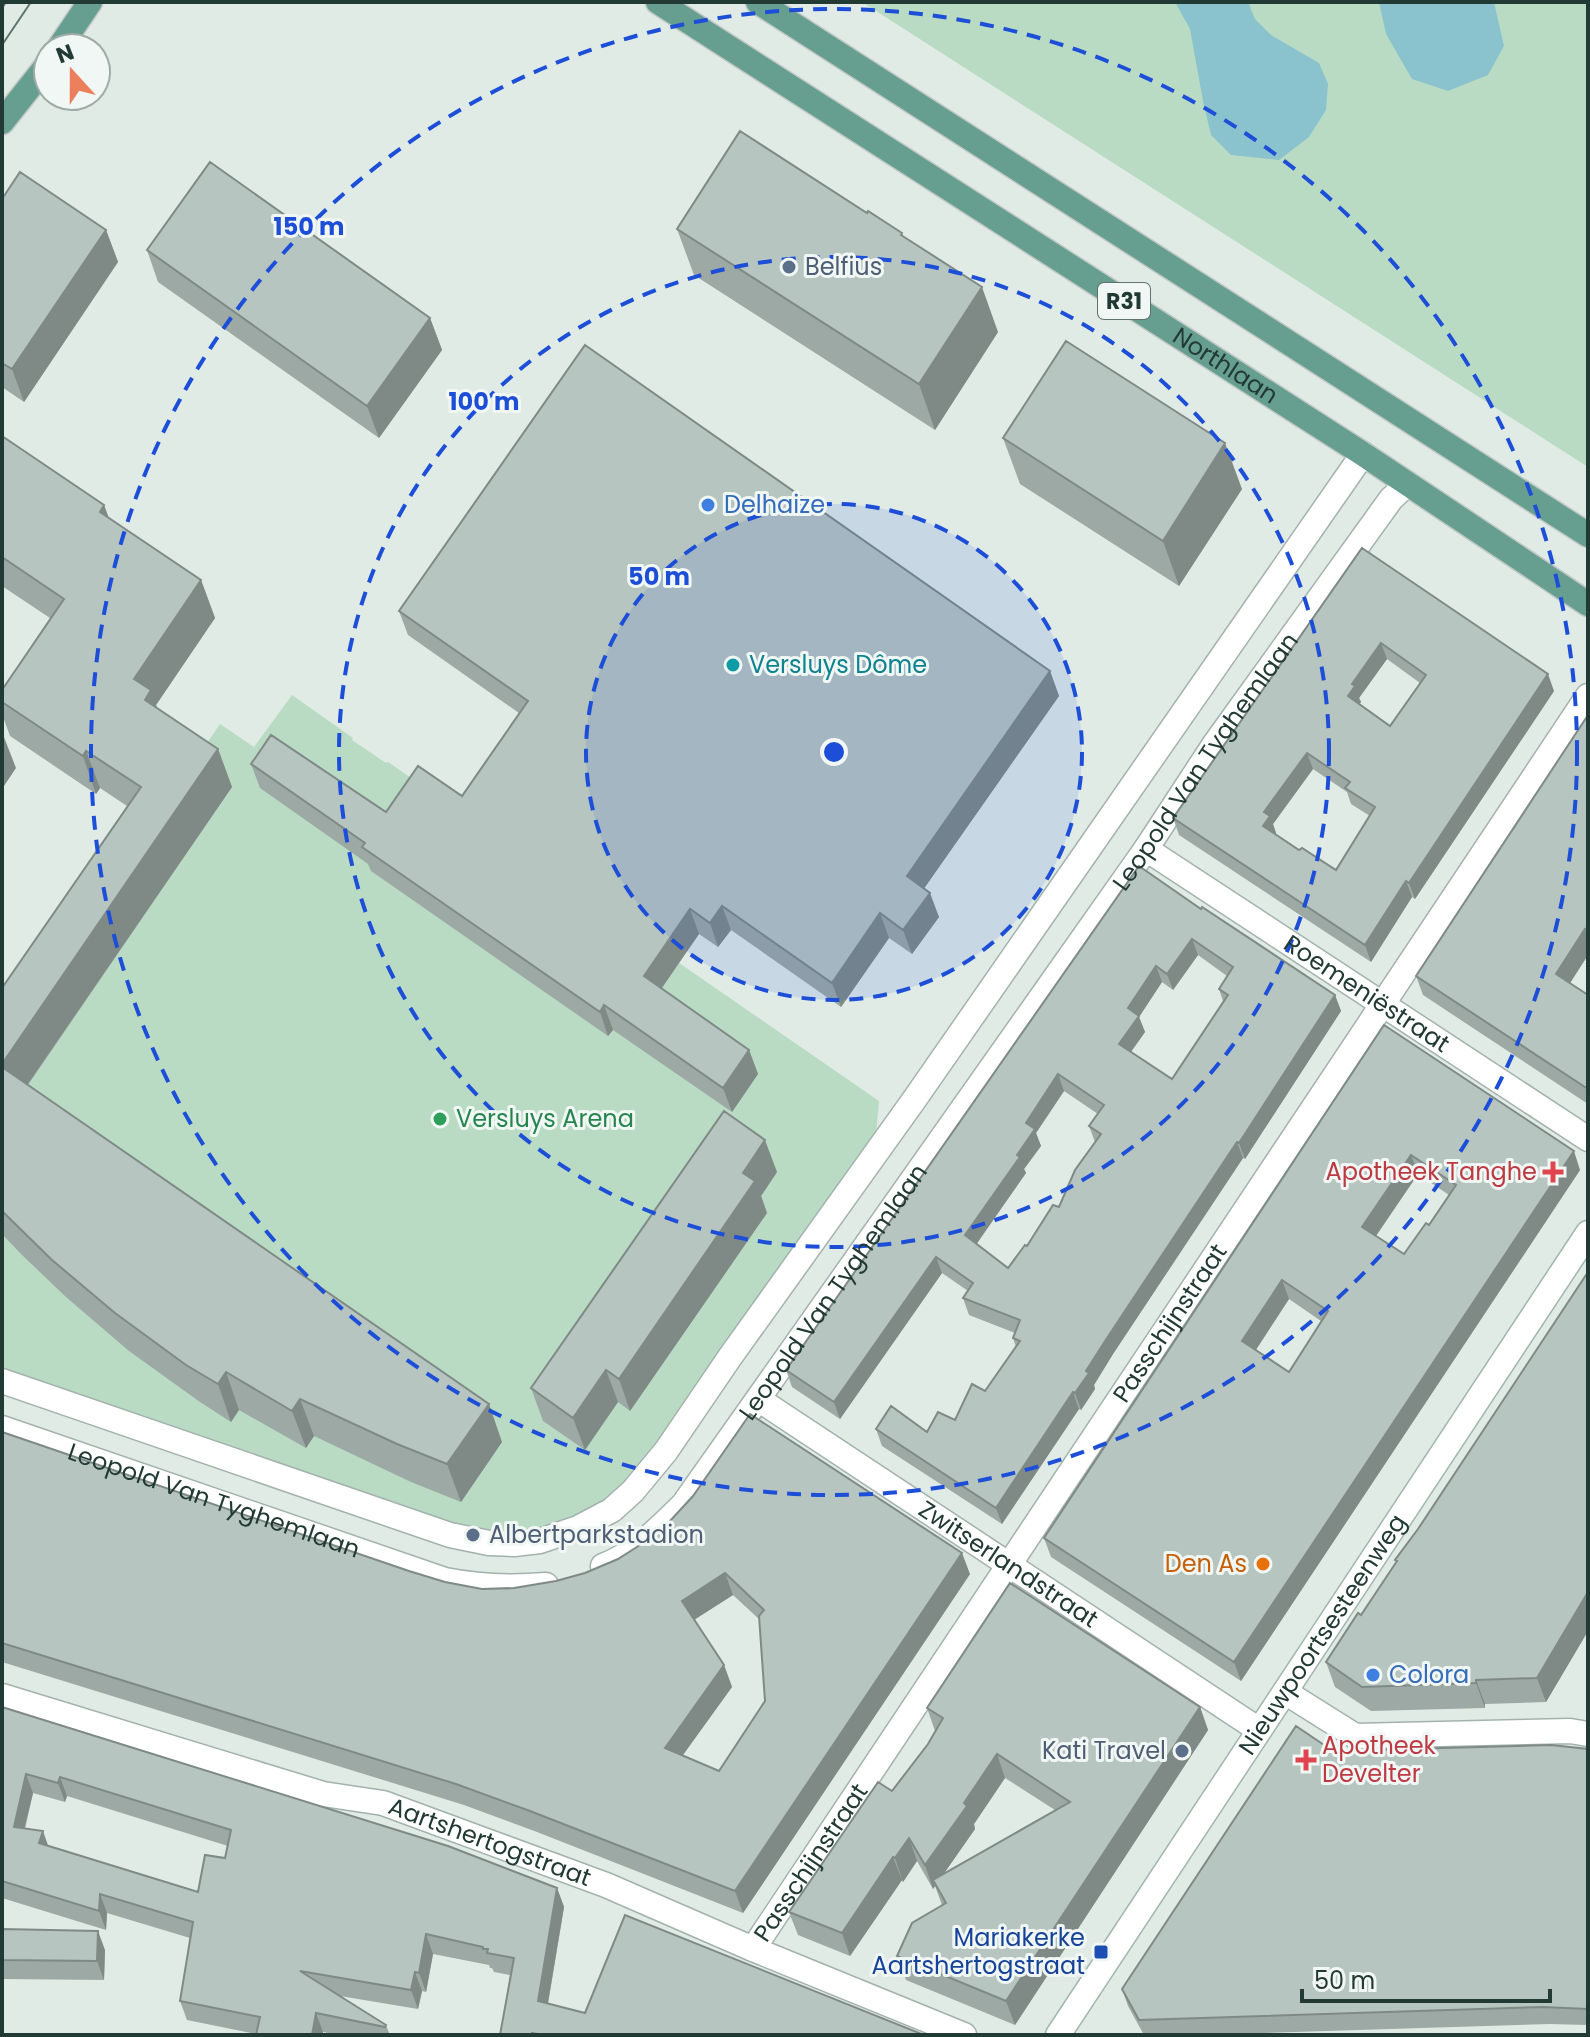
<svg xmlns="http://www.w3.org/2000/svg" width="1590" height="2037" viewBox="0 0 1590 2037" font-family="Poppins,sans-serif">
  <rect width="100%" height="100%" fill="#e0ebe6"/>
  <!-- green -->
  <path fill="#badbc3" d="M862 2H1588V467Z
    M292 695 353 738 352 740 386 763 388 762 879 1101 876 1136 646 1466 610 1501 569 1524 525 1535H498L458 1527 2 1373V1042L220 724 254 747Z"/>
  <!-- water -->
  <path fill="#8ac3ce" d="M1175 2H1248L1255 19 1271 35 1319 63 1328 84 1326 110 1309 137 1279 160 1231 155 1211 135 1203 101 1190 29Z
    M1379 2H1494L1504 46 1488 75 1448 91 1412 79 1386 34Z"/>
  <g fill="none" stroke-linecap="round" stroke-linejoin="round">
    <!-- minor casing -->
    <g stroke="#a3b2ad" stroke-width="27">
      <g id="minor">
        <path id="s1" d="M1146 849 1588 1139"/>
        <path d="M2 1381 450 1535 489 1543 514 1544 540 1541 578 1528 612 1510 633 1491 666 1451 730 1357 914 1100 1363 454"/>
        <path id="s2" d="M758 1399 1259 1730"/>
        <path id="s3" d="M2 1428 445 1580C479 1587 511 1588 546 1585"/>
        <path id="s4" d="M603 1566C635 1554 659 1528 683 1505L1146 849 1214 745 1391 499 1407 484"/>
        <path d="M1285 1692 1355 1736 1570 1731 1588 1734"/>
        <path id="s5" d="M2 1696 323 1794 383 1803 606 1885 753 1949 964 2035"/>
        <path id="s6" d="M753 1949C1033 1532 1308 1113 1588 696"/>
      </g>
    </g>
    <!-- secondary casing -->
    <g stroke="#a0b6ae" stroke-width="27">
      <g id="secondary">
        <path id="s7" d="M1058 2035 1588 1233"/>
      </g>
    </g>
    <!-- primary casing -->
    <g stroke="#c1c8c6" stroke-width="27">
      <g id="primary">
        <path id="s8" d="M658 2 1363 454 1588 604"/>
        <path d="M758 2 1588 535"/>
        <path d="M59 48 90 2"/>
        <path d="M2 122 48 64"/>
      </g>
    </g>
    <!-- minor -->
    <use href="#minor" stroke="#fff" stroke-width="24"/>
    <!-- secondary -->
    <use href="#secondary" stroke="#fff" stroke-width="24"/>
    <!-- primary -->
    <use href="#primary" stroke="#669e90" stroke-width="24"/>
    <!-- tram -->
    <path stroke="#5c766f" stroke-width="2" d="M2 8 6 2
      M2 45 31 2"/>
  </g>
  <!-- wall -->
  <path fill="#9da9a4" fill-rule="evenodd" d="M2 199 106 230 118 262 24 402 2 387Z
    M867 213 902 233 903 236 998 332 935 430 694 275 677 229Z
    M147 250 430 318 442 350 379 438 158 282Z
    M2 436 104 505 109 519 201 580 215 618 156 705 157 708 218 749 232 787 28 1085 502 1442 461 1502 411 1482 314 1436 306 1448 239 1410 231 1422 200 1402 129 1351 66 1297 21 1254 2 1234V988L127 806 100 788 96 794 10 736 2 714V690L50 618 2 586Z
    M1003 438 1242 489 1179 586 1020 484Z
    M1362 548 1554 691 1415 899 1412 897 1371 962 1179 835 1173 818ZM1387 659 1420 683 1390 726 1359 704 1361 702 1359 698ZM1313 769 1347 792 1351 804 1370 816 1336 870 1299 850 1275 834 1276 833 1273 824Z
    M399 611 1050 671 1059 696 924 888 939 917 912 954 889 938 841 1007 731 930 718 947 699 934 661 988 749 1050 758 1074 732 1112 613 1030 608 1036 371 871 368 864 260 788 251 764 386 812 462 796 519 713 408 635Z
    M1588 715V955L1570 983 1588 995V1104L1423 995 1416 976Z
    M1201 909 1335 995 1341 1011 1245 1159 1243 1158 1113 1354 1094 1385 1095 1389 1081 1410 1079 1409 1002 1524 882 1446 876 1429 927 1432 955 1420 985 1391 1016 1347 1013 1338 1015 1333 969 1315 963 1298 968 1291 942 1273 840 1419 792 1387 786 1370ZM1198 955 1227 976 1219 989 1223 1001 1172 1079 1131 1052 1145 1032 1139 1017 1162 982 1173 990ZM1064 1091 1098 1114 1089 1126 1095 1142 1059 1207 1008 1268 976 1244 1026 1173 1024 1169 1041 1146 1036 1133Z
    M1384 1025 1580 1170 1241 1681 1051 1557 1044 1538ZM1418 1174 1449 1195 1429 1225 1404 1254 1376 1236ZM1289 1299 1321 1321 1289 1372 1256 1350Z
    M777 1172 761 1196 767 1213 630 1411 618 1402 585 1450 543 1421 531 1388Z
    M1588 1272V1631L1546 1702 1485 1704V1708L1371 1711 1335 1687 1326 1662 1361 1615 1396 1563 1395 1560 1418 1529Z
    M2 1432 409 1571 445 1582 482 1589 514 1588 556 1581 585 1573 970 1574 743 1913 537 1832 464 1805 2 1662ZM733 1595 760 1620 765 1701 719 1771 682 1755 732 1687 724 1665 694 1620Z
    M2 1707 557 1888 564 1907 548 2004 585 2013 924 2035H500L510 1975 494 1972 492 1968H490L489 1965 433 1954 426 1992 422 1991 418 2009 340 1996 386 2025 390 2035H337L323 2032 256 2034 187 2020 180 2001 190 1938 107 1913 106 1930 2 1898ZM33 1793 65 1802 67 1796 228 1846 225 1858 198 1892 48 1846 25 1829Z
    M1200 1707 1208 1730 1015 2025 906 1980 897 1956 942 1905 935 1886 933 1889 917 1861 903 1882 902 1880 850 1956 798 1935 789 1912 892 1791 928 1744 935 1731 927 1708ZM1005 1778 1055 1810 944 1873 975 1829 974 1824Z
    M1588 1749V2025L1549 2024 1196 2035H1144L1128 2006 1122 1989 1333 1751Z
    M2 1929 105 1950 104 1980 2 1979Z"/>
  <!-- shaded-wall -->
  <path fill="#7f8a86" d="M106 230 118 262 24 402 12 369Z
    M982 287 998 332 935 430 919 384Z
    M430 318 442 350 379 438 367 406Z
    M1225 443 1242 489 1179 586 1163 541Z
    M104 505 118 543 100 512Z
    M201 580 215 618 156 705 164 728 158 737 134 679Z
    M1381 643 1387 659 1359 698 1361 702 1354 713 1348 696 1352 684Z
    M1050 671 1059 696 916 900 907 876Z
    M1548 674 1554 691 1415 899 1409 883Z
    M2 732 16 768 2 789Z
    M218 749 232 787 14 1104 2 1070V1064Z
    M86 751 100 788 96 794 83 756Z
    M1307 753 1313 769 1273 824 1276 833 1269 843 1263 826 1264 812Z
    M1406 881 1412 897 1371 962 1365 945Z
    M930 893 939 917 912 954 903 930Z
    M722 906 731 930 718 947 710 923Z
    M690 909 699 934 653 1001 644 976Z
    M880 913 889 938 841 1007 832 983Z
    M1585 929 1588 937V955L1563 994 1556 974Z
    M1192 939 1198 955 1173 990 1167 974Z
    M1156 966 1162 982 1139 1017 1145 1032 1125 1060 1119 1044 1128 1008Z
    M1335 995 1341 1011 1245 1159 1239 1143Z
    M604 1005 613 1030 608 1036 600 1012Z
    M749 1050 758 1074 732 1112 723 1088Z
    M1058 1074 1064 1091 1036 1133 1041 1146 1024 1169 1026 1173 971 1252 965 1235 1017 1155 1026 1123Z
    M765 1140 777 1172 761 1196 767 1213 630 1411 619 1379 743 1173Z
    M1237 1142 1243 1158 1113 1354 1094 1385 1095 1389 1081 1410 1075 1393 1086 1371Z
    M1574 1151 1580 1170 1241 1681 1234 1662Z
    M1411 1155 1418 1174 1369 1246 1362 1227Z
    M936 1257 942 1273 840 1419 834 1402Z
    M1282 1280 1289 1299 1249 1360 1242 1341Z
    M606 1370 618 1402 585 1450 573 1418Z
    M226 1372 239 1410 231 1422 218 1384Z
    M1073 1392 1079 1409 1002 1524 996 1508Z
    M300 1399 314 1436 306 1448 292 1411Z
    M489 1404 502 1442 461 1502 447 1464Z
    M962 1553 970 1574 743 1913 735 1891Z
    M725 1573 733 1595 689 1623 682 1601Z
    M1588 1592V1631L1546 1702 1537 1678Z
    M724 1665 732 1687 673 1769 665 1748Z
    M1476 1680 1485 1704V1708L1476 1683Z
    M1200 1707 1208 1730 1015 2025 1006 2001Z
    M997 1754 1005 1778 974 1824 975 1829 936 1885 933 1880 935 1886 933 1889 925 1865 964 1803Z
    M26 1774 33 1793 20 1846 14 1827Z
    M60 1777 67 1796 65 1802 58 1783Z
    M43 1831 50 1851 39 1843Z
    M909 1838 917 1861 903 1882 895 1858Z
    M893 1857 902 1880 850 1956 842 1933Z
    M557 1888 564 1907 545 2020 538 2001Z
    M100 1894 107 1913 106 1930 99 1911Z
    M98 1931 105 1950 104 1980 97 1961Z
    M426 1934 433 1954 426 1992 419 1973Z
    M415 1972 422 1991 418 2009 411 1990Z
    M316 2013 323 2032V2035H312Z"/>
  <!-- building -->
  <path fill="#b6c5bf" stroke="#7f8a86" stroke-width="2" fill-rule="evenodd" d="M740 131 867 213 868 211 902 233 901 235 982 287 919 384 677 229Z
    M210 162 430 318 367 406 147 250Z
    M20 172 106 230 12 369 2 363V199Z
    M1066 341 1225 443 1163 541 1003 438Z
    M585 345 1050 671 907 876 930 893 903 930 880 913 832 983 722 906 710 923 690 909 644 976 749 1050 723 1088 604 1005 600 1012 362 847 365 843 251 764 271 735 386 812 418 766 462 796 528 701 399 611Z
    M2 436 104 505 100 512 201 580 134 679 151 690 145 700 218 749 2 1064V988L141 787 86 751 83 756 2 702V690L64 599 2 557Z
    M1362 548 1548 674 1409 883 1406 881 1365 945 1173 818ZM1381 643 1426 675 1390 726 1348 696 1355 686 1352 684ZM1307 753 1350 782 1345 788 1375 807 1336 870 1302 848 1299 850 1263 826 1270 816 1264 812Z
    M1588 715V931L1585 929 1556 974 1588 995V1089L1416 976Z
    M1139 866 1201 909 1202 907 1335 995 1239 1143 1237 1142 1107 1338 1086 1371 1089 1373 1075 1393 1073 1392 996 1508 876 1429 891 1406 927 1432 938 1412 955 1420 972 1384 985 1391 1020 1341 1013 1338 1020 1320 963 1298 973 1283 936 1257 834 1402 786 1370ZM1192 939 1233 967 1219 989 1228 995 1172 1079 1119 1044 1139 1016 1128 1008 1156 966 1167 974ZM1058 1074 1104 1105 1089 1126 1101 1134 1075 1170 1059 1207 1053 1205 1027 1246 1025 1245 1008 1268 965 1235 1020 1157 1017 1155 1035 1129 1026 1123Z
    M1384 1025 1574 1151 1234 1662 1044 1538ZM1411 1155 1456 1185 1429 1225 1426 1223 1404 1254 1362 1227ZM1282 1280 1328 1311 1289 1372 1242 1341Z
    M2 1067 489 1404 447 1464 397 1444 300 1399 292 1411 226 1372 218 1384 186 1365 115 1313 52 1260 2 1211Z
    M724 1111 765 1140 743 1173 755 1181 619 1379 606 1370 573 1418 531 1388Z
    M1588 1272V1592L1537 1678 1476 1680V1683L1362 1687 1326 1662 1358 1613 1361 1615 1397 1561 1395 1560 1418 1529Z
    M750 1414 962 1553 735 1891 530 1811 456 1784 2 1643V1432L409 1571 445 1582 482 1589 514 1588 556 1581 585 1573 618 1559 643 1543 670 1521 693 1496ZM725 1573 764 1610 759 1616 765 1701 719 1771 665 1748 724 1665 682 1601Z
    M1010 1583 1200 1707 1006 2001 897 1956 912 1923 946 1903 933 1880 1070 1802 997 1754 964 1803 967 1806 925 1865 909 1838 895 1858 893 1857 842 1933 789 1912 878 1782 892 1791 928 1744 943 1718 927 1708Z
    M2 1707 448 1846 557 1888 538 2001 585 2013 625 1915 924 2035H543L532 2033V2035H500L514 1958 487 1953 488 1949H483V1947L426 1934 419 1973 415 1972 411 1990 300 1971 386 2025 385 2027 316 2013 312 2035H256L260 2017 180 2001 193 1922 100 1894 99 1911 2 1881ZM26 1774 58 1783 60 1777 231 1830 225 1858 205 1855 198 1892 39 1843 43 1831 14 1827Z
    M1296 1726 1333 1751 1551 1745 1588 1749V2009L1543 2007 1139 2020 1122 1989Z
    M2 1929 98 1931 97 1961 2 1960Z"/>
  <!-- distance rings -->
  <circle cx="834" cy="752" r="248" fill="#1d4ed8" fill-opacity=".12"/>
  <g fill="none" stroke="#1d4ed8" stroke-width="4" stroke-dasharray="14 10">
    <circle cx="834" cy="752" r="248"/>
    <circle cx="834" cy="752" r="495"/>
    <circle cx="834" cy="752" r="743"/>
  </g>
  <!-- markers -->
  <g fill="#5c6f8a" stroke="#f1f7f4" stroke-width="3">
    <circle cx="789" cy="267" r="8"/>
    <circle cx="473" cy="1535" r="8"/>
    <circle cx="1182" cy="1751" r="8"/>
  </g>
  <g fill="#3f7fe0" stroke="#f1f7f4" stroke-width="3">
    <circle cx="708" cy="505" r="8"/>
    <circle cx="1373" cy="1675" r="8"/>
  </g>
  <circle fill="#0f9aa8" stroke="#f1f7f4" stroke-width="3" cx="733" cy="665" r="8"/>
  <circle fill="#2e9e5b" stroke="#f1f7f4" stroke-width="3" cx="440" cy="1119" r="8"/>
  <g fill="#e0444e" stroke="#f1f7f4" stroke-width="3">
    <path d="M1549 1160h8v8h8v8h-8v8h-8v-8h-8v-8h8z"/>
    <path d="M1302 1748h8v8h8v8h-8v8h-8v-8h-8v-8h8z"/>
  </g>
  <circle fill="#e8710a" stroke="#f1f7f4" stroke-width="3" cx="1263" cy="1564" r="8"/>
  <rect fill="#1a4fb4" stroke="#f1f7f4" stroke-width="3" x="1093" y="1944" width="16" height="16" rx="4"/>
  <g text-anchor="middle" stroke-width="6" stroke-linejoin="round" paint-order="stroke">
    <!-- shield labels -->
    <rect fill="#f1f7f4" stroke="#60736e" stroke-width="2" x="1098" y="283" width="52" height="36" rx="6"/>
    <g font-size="22" font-weight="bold" fill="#223a34">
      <text x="1124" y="309">R31</text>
    </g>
    <!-- service labels -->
    <g font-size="24" fill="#4e5e75" stroke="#f1f7f4" text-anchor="start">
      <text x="805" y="275">Belfius</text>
      <text x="489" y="1543">Albertparkstadion</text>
      <text x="1166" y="1759" text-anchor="end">Kati Travel</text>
    </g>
    <!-- street labels -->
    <g font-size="24" fill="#223a34" stroke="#f1f7f4">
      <text dy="8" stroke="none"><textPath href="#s8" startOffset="674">Northlaan</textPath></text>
      <text dy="8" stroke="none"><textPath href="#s4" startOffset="1010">Leopold Van Tyghemlaan</textPath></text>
      <text dy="8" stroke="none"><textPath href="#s1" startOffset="264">Roemeniëstraat</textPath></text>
      <text dy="8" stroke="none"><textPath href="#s4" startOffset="362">Leopold Van Tyghemlaan</textPath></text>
      <text dy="8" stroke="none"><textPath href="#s6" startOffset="752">Passchijnstraat</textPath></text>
      <text dy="8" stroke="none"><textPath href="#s3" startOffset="224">Leopold Van Tyghemlaan</textPath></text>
      <text dy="8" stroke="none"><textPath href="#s2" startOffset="300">Zwitserlandstraat</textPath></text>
      <text dy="8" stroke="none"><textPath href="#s7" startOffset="480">Nieuwpoortsesteenweg</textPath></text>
      <text dy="8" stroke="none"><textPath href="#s5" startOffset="510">Aartshertogstraat</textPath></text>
      <text dy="8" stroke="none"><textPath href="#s6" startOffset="104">Passchijnstraat</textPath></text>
    </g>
    <!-- shop labels -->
    <g font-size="24" fill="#366cbe" stroke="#f1f7f4" text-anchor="start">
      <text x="724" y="513">Delhaize</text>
      <text x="1389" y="1683">Colora</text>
    </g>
    <!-- culture labels -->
    <g font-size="24" fill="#0d838f" stroke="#f1f7f4" text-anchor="start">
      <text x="749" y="673">Versluys Dôme</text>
    </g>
    <!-- leisure labels -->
    <g font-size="24" fill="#27864d" stroke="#f1f7f4" text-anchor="start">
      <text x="456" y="1127">Versluys Arena</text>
    </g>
    <!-- health labels -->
    <g font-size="24" fill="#be3a42" stroke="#f1f7f4" text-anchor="end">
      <text x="1537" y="1180">Apotheek Tanghe</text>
      <text x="1322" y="1754" text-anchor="start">Apotheek<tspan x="1322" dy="28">Develter</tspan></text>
    </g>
    <!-- food labels -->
    <g font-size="24" fill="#c56008" stroke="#f1f7f4" text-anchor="end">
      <text x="1247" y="1572">Den As</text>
    </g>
    <!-- transit labels -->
    <g font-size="24" fill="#164399" stroke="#f1f7f4" text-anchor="end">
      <text x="1085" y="1946">Mariakerke<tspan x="1085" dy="28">Aartshertogstraat</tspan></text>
    </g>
  </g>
  <circle cx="834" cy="752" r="12" fill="#1d4ed8" stroke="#f1f7f4" stroke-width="4"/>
  <g font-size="24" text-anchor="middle" font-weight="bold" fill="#1d4ed8" stroke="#f1f7f4" stroke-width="6" stroke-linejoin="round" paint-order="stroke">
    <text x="309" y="235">150 m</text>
    <text x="484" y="410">100 m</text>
    <text x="659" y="585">50 m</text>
  </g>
  <!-- border -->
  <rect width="1590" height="2037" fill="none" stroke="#223a34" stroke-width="8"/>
  <!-- north arrow -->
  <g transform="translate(72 72) rotate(339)"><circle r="38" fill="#f1f7f4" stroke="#9eaba7" stroke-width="2"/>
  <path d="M0-6L14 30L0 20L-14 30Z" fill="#ec805c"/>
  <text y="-12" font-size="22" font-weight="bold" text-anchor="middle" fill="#223a34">N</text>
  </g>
  <!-- scale -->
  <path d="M1302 1989v12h248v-12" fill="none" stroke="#223a34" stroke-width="4"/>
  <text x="1314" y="1989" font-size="24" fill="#223a34" stroke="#f1f7f4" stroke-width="6" paint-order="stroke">50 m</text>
</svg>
